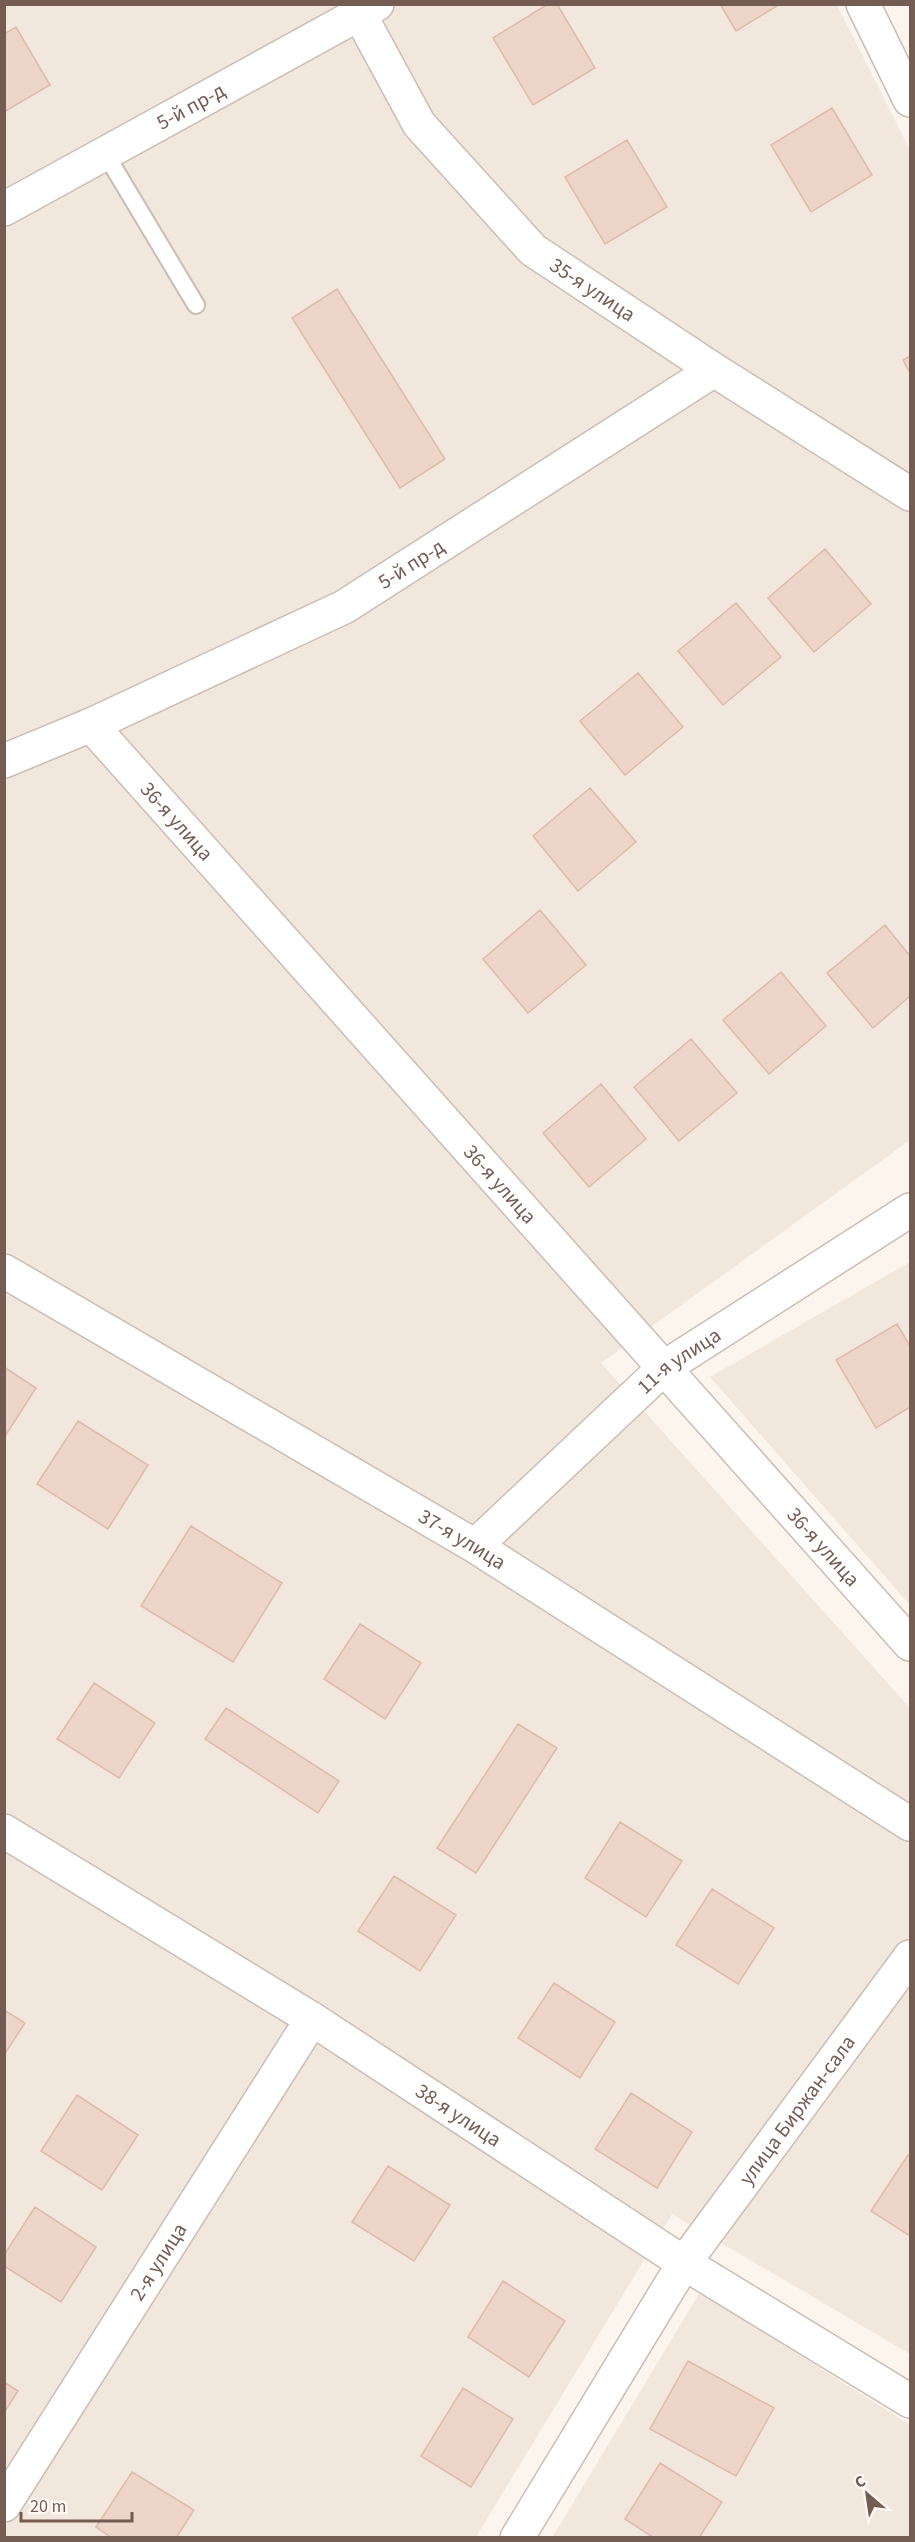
<svg xmlns="http://www.w3.org/2000/svg" width="915" height="2542" viewBox="0 0 915 2542" font-family="'Source Sans 3',sans-serif">
  <rect width="100%" height="100%" fill="#fbf5ee"/>
  <!-- residential -->
  <path fill="#f2e7dd" d="M5 5H837L910 150V1140L601 1363 910 1708V2354L672 2214 476 2537 5 2538Z
    M910 1262V1605L710 1377Z
    M700 2292 910 2425V2537L552 2538Z"/>
  <!-- building -->
  <path fill="#edd5c9" stroke="#debbab" stroke-width="1.5" d="M548 4H557L595 68 533 105 493 38Z
    M720 4H780L736 31Z
    M16 27 50 85 4 112V34Z
    M832 108 872 175 811 212 771 145Z
    M627 140 667 207 605 244 565 177Z
    M337 289 445 459 400 488 292 318Z
    M910 356V373L903 360Z
    M825 549 871 604 814 652 768 598Z
    M736 603 781 657 723 705 678 651Z
    M638 673 683 727 625 775 580 721Z
    M590 788 636 842 578 891 533 836Z
    M540 910 586 965 528 1013 483 959Z
    M885 925 910 956V996L873 1028 827 973Z
    M781 972 826 1026 769 1074 723 1020Z
    M691 1039 737 1093 679 1141 634 1087Z
    M601 1084 646 1139 589 1187 543 1133Z
    M897 1324 910 1346V1407L876 1428 836 1360Z
    M4 1367 36 1388 4 1438Z
    M78 1421 148 1465 108 1529 37 1484Z
    M191 1526 282 1583 233 1662 141 1606Z
    M360 1624 421 1663 385 1719 324 1679Z
    M94 1683 155 1723 119 1778 57 1739Z
    M226 1708 339 1781 318 1813 205 1739Z
    M518 1724 557 1748 476 1873 437 1848Z
    M620 1822 682 1861 646 1917 585 1878Z
    M394 1876 456 1915 420 1971 358 1931Z
    M712 1889 774 1928 738 1984 676 1945Z
    M554 1983 615 2022 580 2078 518 2038Z
    M4 2010 25 2023 4 2055Z
    M631 2093 692 2132 657 2188 595 2149Z
    M77 2095 138 2135 102 2190 41 2151Z
    M908 2155 910 2157V2236L871 2211Z
    M388 2166 450 2205 414 2261 352 2222Z
    M35 2207 96 2247 61 2302 4 2266V2255Z
    M503 2281 565 2321 529 2377 468 2337Z
    M688 2361 774 2408 736 2476 650 2429Z
    M4 2382 18 2391 4 2413Z
    M463 2388 513 2419 471 2487 421 2456Z
    M660 2463 722 2502 699 2538H654L625 2519Z
    M132 2472 194 2510 176 2538H112L96 2527Z"/>
  <g fill="none" stroke-linecap="round" stroke-linejoin="round">
    <!-- lane casing -->
    <g stroke="#ccbdb4" stroke-width="20">
      <path id="lane" d="M105 153 196 305"/>
    </g>
    <!-- street casing -->
    <g stroke="#ccbdb4" stroke-width="36">
      <g id="street">
        <path id="s1" d="M354 4 419 124 533 250 714 370 910 494"/>
        <path d="M863 4 910 100"/>
        <path id="s2" d="M4 209 377 4"/>
        <path id="s3" d="M91 725 910 1644"/>
        <path id="s4" d="M4 761 91 725 344 607 714 370"/>
        <path id="s5" d="M4 1271 475 1546 910 1824"/>
        <path id="s6" d="M475 1546 665 1367 910 1210"/>
        <path id="s7" d="M4 1831 312 2019 684 2263 910 2401"/>
        <path id="s8" d="M4 2505 312 2019"/>
        <path id="s9" d="M517 2538 684 2263 910 1957"/>
      </g>
    </g>
    <!-- lane -->
    <use href="#lane" stroke="#fff" stroke-width="16"/>
    <!-- street -->
    <use href="#street" stroke="#fff" stroke-width="33"/>
  </g>
  <g text-anchor="middle" stroke-width="4.5" stroke-linejoin="round" paint-order="stroke">
    <!-- street labels -->
    <g font-size="21" fill="#745c52" stroke="#fdf9f4">
      <text dy="7" stroke="none"><textPath href="#s2" startOffset="213">5-й пр-д</textPath></text>
      <text dy="7" stroke="none"><textPath href="#s1" startOffset="378">35-я улица</textPath></text>
      <text dy="7" stroke="none"><textPath href="#s4" startOffset="453">5-й пр-д</textPath></text>
      <text dy="7" stroke="none"><textPath href="#s3" startOffset="129">36-я улица</textPath></text>
      <text dy="7" stroke="none"><textPath href="#s3" startOffset="615">36-я улица</textPath></text>
      <text dy="7" stroke="none"><textPath href="#s6" startOffset="276">11-я улица</textPath></text>
      <text dy="7" stroke="none"><textPath href="#s5" startOffset="531">37-я улица</textPath></text>
      <text dy="7" stroke="none"><textPath href="#s3" startOffset="1101">36-я улица</textPath></text>
      <text dy="7" stroke="none"><textPath href="#s9" startOffset="512">улица Биржан-сала</textPath></text>
      <text dy="7" stroke="none"><textPath href="#s7" startOffset="536">38-я улица</textPath></text>
      <text dy="7" stroke="none"><textPath href="#s8" startOffset="288">2-я улица</textPath></text>
    </g>
  </g>
  <!-- border -->
  <rect width="915" height="2542" fill="none" stroke="#745c52" stroke-width="12"/>
  <!-- north arrow -->
  <g transform="translate(867 2494) rotate(331)" stroke="#fdf9f4" stroke-width="4.5" paint-order="stroke">
  <path d="M0-4.5L10 22L0 15L-10 22Z" fill="#745c52"/>
  <text y="-9" font-size="16" font-weight="bold" text-anchor="middle" fill="#745c52">С</text>
  </g>
  <!-- scale -->
  <path d="M21 2512v9h111v-9" fill="none" stroke="#745c52" stroke-width="3"/>
  <text x="30" y="2512" font-size="18" fill="#745c52" stroke="#fdf9f4" stroke-width="4.5" paint-order="stroke">20 m</text>
</svg>
